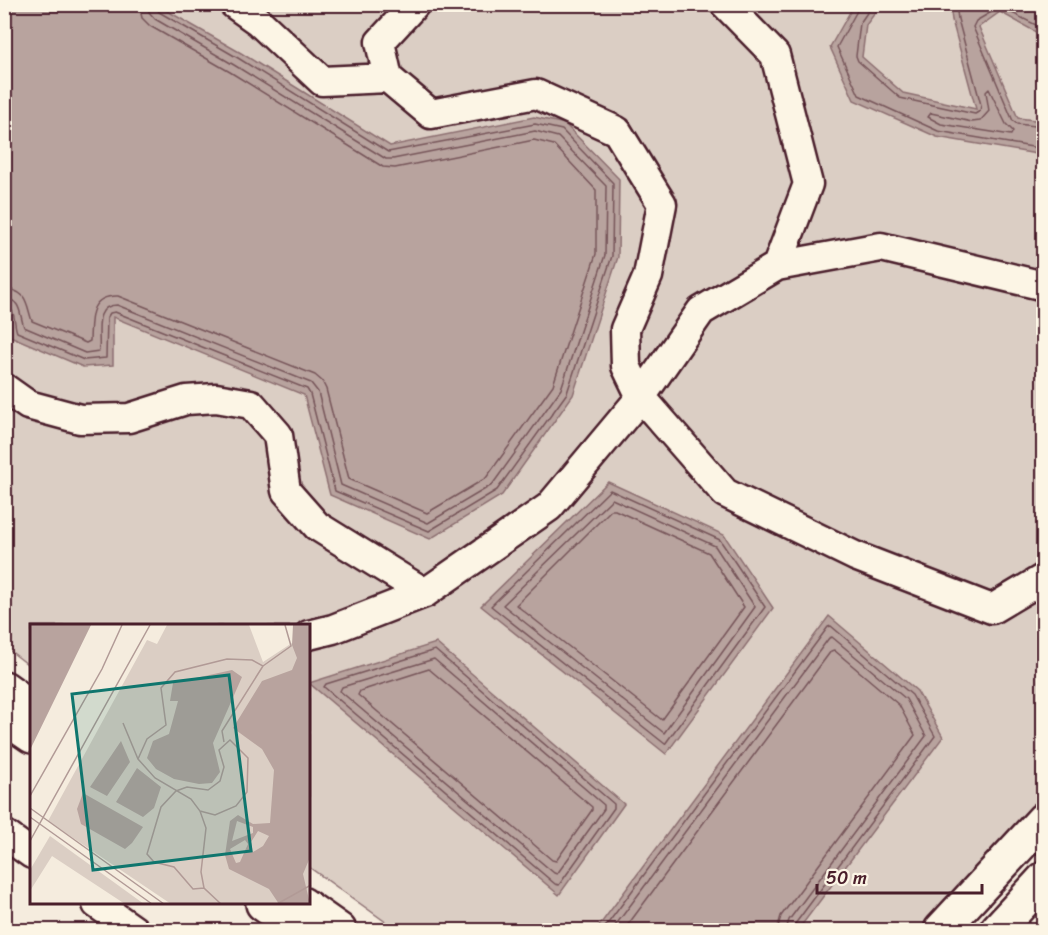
<svg xmlns="http://www.w3.org/2000/svg" width="1048" height="935" viewBox="0 0 1048 935" font-family="Sriracha,sans-serif">
  <rect width="100%" height="100%" fill="#f5ecde"/>
  <filter id="ink" filterUnits="userSpaceOnUse"><feTurbulence type="fractalNoise" baseFrequency=".0167" numOctaves="2"/><feDisplacementMap in="SourceGraphic" scale="12" xChannelSelector="R" yChannelSelector="G"/><feConvolveMatrix kernelMatrix="1 2 1 2 8 2 1 2 1" color-interpolation-filters="sRGB"/></filter>
  <g filter="url(#ink)">
    <!-- green -->
    <path fill="#dbcec4" stroke="#927678" stroke-width="1.5" d="M5 5H1043V799L929 930H397L309 867V626H32L31 667 5 647Z"/>
    <!-- water -->
    <path fill="#b8a39e" stroke="#8c6e70" stroke-width="1.5" d="M4 5H157L241 53 390 146 534 117 565 124 619 179 618 257 573 395 502 495 430 539 330 495 304 395 113 317V365L83 367 10 336 4 283Z
      M854 5H881L866 25 862 57 903 93 976 109 952 20 950 5H1043V36L1000 12 979 27 1018 118 1043 121V155L937 137 854 100 830 47Z
      M608 482 724 535 773 608 666 754 481 606Z
      M829 616 917 691 943 737 798 930H596Z
      M436 643 624 804 559 895 309 683Z"/>
    <g fill="none" stroke-linecap="round" stroke-linejoin="round">
      <!-- shore -->
      <path stroke="#765459" stroke-width="1.5" d="M859 4 858 9 837 47 859 95 938 131 1044 149
        M873 4 860 23 856 56 858 61 900 98 975 114 980 111 981 105 958 19 956 4
        M1044 29 1000 7 976 21 973 27 1013 121 1017 124 1044 127
        M989 89 1006 124 1013 131 1011 135 941 124 928 117 931 113 972 122 980 121 989 111 986 92Z
        M4 289C28 290 26 304 32 321L86 343 90 341C91 320 88 295 118 296L315 375 322 381 326 389 349 479 427 513 486 478 553 385 596 254V190L554 145 534 140 395 168 383 167 230 72 150 26 142 18 139 4
        M4 298C22 300 19 314 24 327L85 353 99 351C101 334 92 305 117 305L311 383 318 392 341 485 428 523 492 485 561 389 605 255 606 186 558 137 535 131 393 159H386L234 65 155 19 149 12 148 4
        M4 306C17 307 13 323 17 332L84 360 106 358 107 318 110 313 115 312 307 389 310 394 335 491 429 531 497 490 567 393 612 256 613 183 562 130 535 124 388 152 238 58 159 12 155 4
        M610 490 720 540 765 607 665 744 491 606Z
        M612 499 715 546 755 607 664 733 503 605Z
        M611 510H615L709 553 744 607 662 720 516 605Z
        M435 650 614 804V808L559 885 555 884 324 687 326 684Z
        M434 659 604 805V809L557 874 554 873 340 691 342 687Z
        M429 669 592 807V810L556 861 552 860 358 695 360 691Z
        M603 930 828 627 831 626 912 695 935 736 795 924 794 930
        M612 930 829 638 832 637 906 699 926 736 789 920 786 930
        M624 930 831 651 834 650 899 705 915 735 781 916 777 930"/>
      <!-- minor casing -->
      <g stroke="#4a1f2b" stroke-width="33">
        <path id="minor" d="M234 4 258 21 322 81 388 78
          M415 4 380 42 388 78 431 114 536 94 617 131 662 204 648 276 625 329 626 366 641 397 725 493 855 556 992 609 1044 578
          M725 4 775 55 808 184 777 266
          M4 388 28 405 80 419 129 418 186 400 216 398 251 404 278 435 286 491 317 526 425 593
          M309 635 333 629 425 593 549 507 641 397 701 311 777 266 881 247 1044 286
          M4 834 32 854
          M97 904 134 930"/>
      </g>
      <!-- major casing -->
      <g stroke="#4a1f2b" stroke-width="38">
        <path id="major" d="M4 688 32 708
          M4 717 32 736
          M263 904 300 930
          M302 904 339 930"/>
      </g>
      <!-- highway casing -->
      <g stroke="#4a1f2b" stroke-width="38">
        <path id="highway" d="M941 930 1044 819
          M997 930 1044 879"/>
      </g>
      <!-- minor -->
      <use href="#minor" stroke="#fcf5e5" stroke-width="28"/>
      <!-- major -->
      <use href="#major" stroke="#fcf5e5" stroke-width="33"/>
      <!-- highway -->
      <use href="#highway" stroke="#fcf5e5" stroke-width="33"/>
    </g>
  </g>
  <!-- overview -->
  <g transform="translate(30 624)">
    <rect width="280" height="280" fill="#f5ecde"/>
    <path d="M137 1H219L233 38 262 19 280 14V280H141L18 197 117 16 127 20ZM20 212 114 280H95L22 232 0 267V246Z" fill="#dbcec4"/>
    <path d="M0 1H61L0 126ZM263 1H280L281 231 273 250 280 280H249L239 265 199 245 195 231 200 197 208 191 223 200 240 199 244 146 232 125 203 104 232 57 262 46 267 34 262 21ZM207 197 223 203V209L202 217ZM228 207 239 212 233 222 223 228 221 218ZM215 216 218 220 210 238 206 239 200 225ZM202 46 212 53 183 119 190 148 182 159 169 160 144 155 126 145 117 134 123 117 139 110 148 77H140L143 59ZM91 117 100 138 77 172 60 163ZM107 144 131 163 124 184 113 193 86 178ZM53 169 113 203 102 219 95 225 51 200 47 185Z" fill="#b8a39e" fill-rule="evenodd"/>
    <path fill="none" stroke="#b19a96" stroke-width="1.5" d="M233 42 261 22 255 1M93 99 108 135 125 154 161 175 170 187 176 204 171 248 174 264 191 280M108 135 117 115 136 101 131 64 145 48 197 35 222 36 233 42 192 107 194 118M0 172 72 45 92 1M0 184 134 280M170 187 185 191 206 182 217 168 218 134 200 116 189 126 194 143 190 157 178 166 157 163 146 167 131 183 117 230 124 238 144 243 163 265 174 264M0 193 122 280M0 217 120 1M247 280 281 261"/>
    <path fill="#0f766e" fill-opacity="0.15" stroke="#0f766e" stroke-width="3" d="M199 51 221 227 63 246 42 70Z"/>
    <rect width="280" height="280" fill="none" stroke="#4a1f2b" stroke-width="3"/>
  </g>
  <!-- margin -->
  <rect width="1048" height="935" fill="none" stroke="#fcf5e5" stroke-width="24"/>
  <rect x="12" y="12" width="1024" height="911" fill="none" stroke="#4a1f2b" stroke-width="2" filter="url(#ink)"/>
  <!-- scale -->
  <path d="M817 884v9h165v-9" fill="none" stroke="#4a1f2b" stroke-width="3"/>
  <text x="826" y="884" font-size="18" fill="#4a1f2b" stroke="#fcf5e5" stroke-width="4.5" paint-order="stroke">50 m</text>
</svg>
